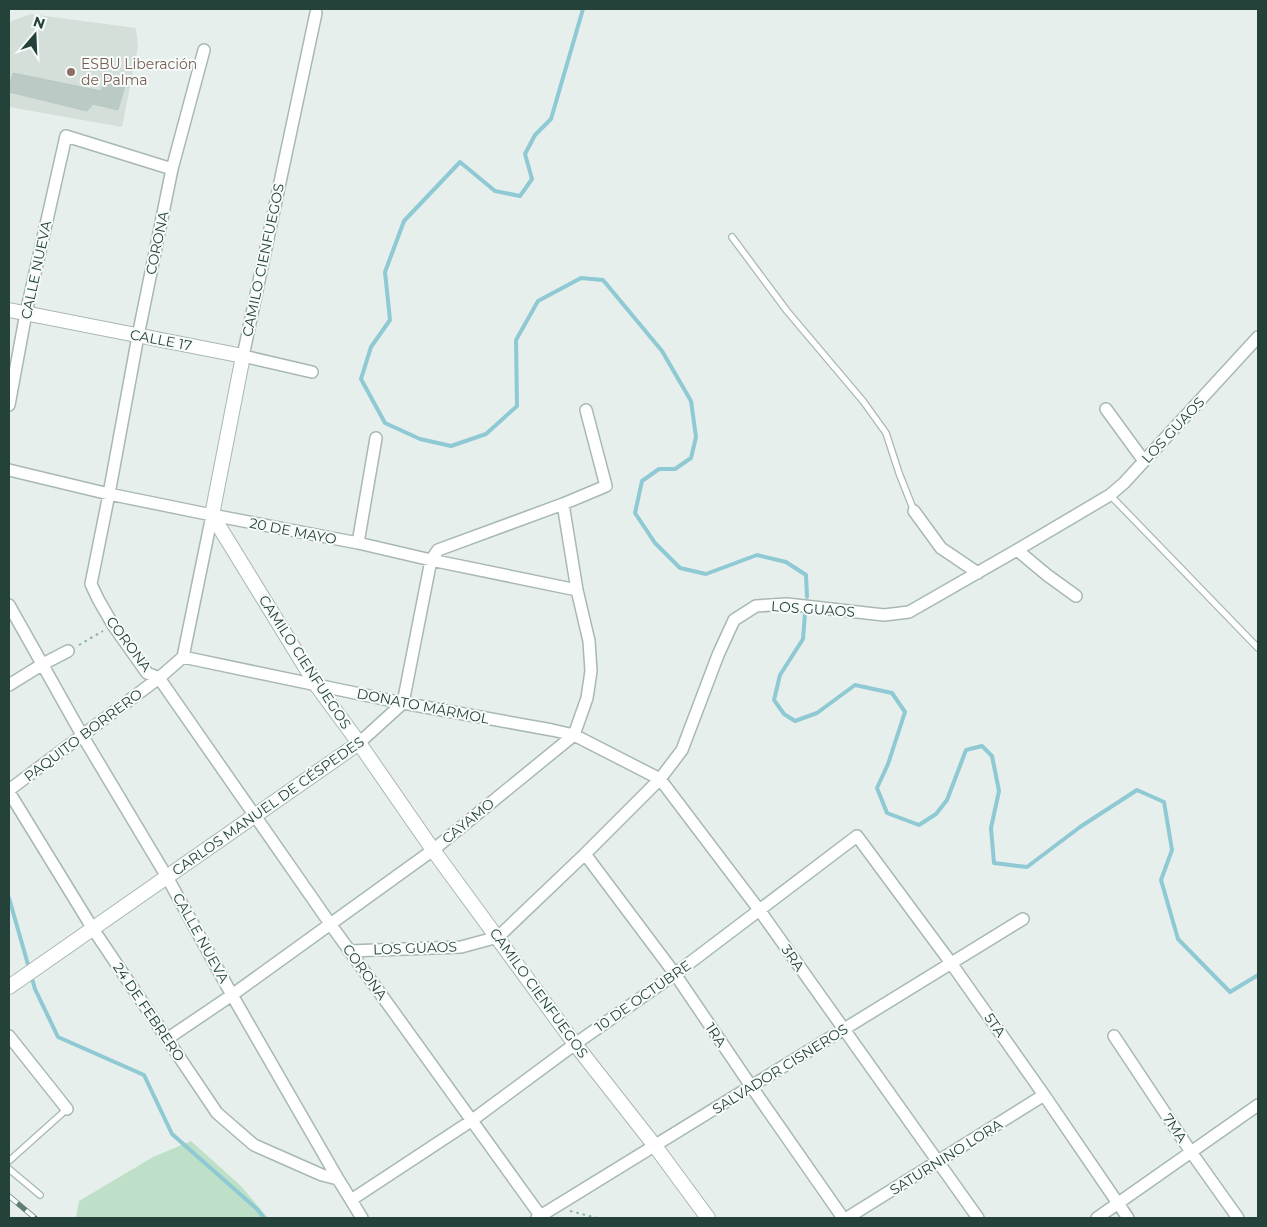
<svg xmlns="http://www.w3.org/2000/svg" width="1267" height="1227" viewBox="0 0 1267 1227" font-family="Montserrat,sans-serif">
  <rect width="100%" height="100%" fill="#e6efeb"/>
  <!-- built -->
  <path fill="#d4dfda" d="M30 14 136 28 138 47 122 127 9 107V22Z"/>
  <!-- green -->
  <path fill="#bfe0c8" d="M191 1141 241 1186 268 1218H76L79 1201 153 1157Z"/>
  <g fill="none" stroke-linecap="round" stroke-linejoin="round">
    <!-- stream -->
    <path stroke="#8ec9d4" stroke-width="4" d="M583 9 551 119 535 135 525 154 532 179 520 196 495 191 460 162 404 221 385 272 390 320 371 347 361 379 385 423 420 439 451 446 486 434 517 406 516 340 538 301 581 278 603 280 662 351 691 401 696 437 691 458 675 469H659L642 481 635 513 655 543 680 568 706 574 757 555 786 562 806 575 807 597
      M805 613 803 639 780 675 774 700 784 714 795 721 817 713 855 685 892 693 905 712 888 764 877 788 887 813 919 825 936 814 947 800 966 750 982 746 992 756 999 791 991 828 994 863 1027 867 1080 827 1137 790 1164 802 1172 850 1161 880 1178 939 1230 992 1258 975
      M9 898 35 989 58 1037 144 1075 172 1134 257 1209 264 1218"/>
  </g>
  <!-- building -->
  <path fill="#bbcac4" stroke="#b8c9c2" d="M13 73 101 91 105 77 126 82 118 110 93 104 87 111 9 92V86Z"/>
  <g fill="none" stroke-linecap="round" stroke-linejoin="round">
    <!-- service casing -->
    <g stroke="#a8b8b2" stroke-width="8">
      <path id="service" d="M732 237 787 311 863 401 886 433 899 473 914 511
        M1110 495 1258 648
        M9 1161 67 1109
        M9 1169 40 1195"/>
    </g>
    <!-- minor casing -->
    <g stroke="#a8b8b2" stroke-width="14">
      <path id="minor" d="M204 50 172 169 138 336 109 494 91 584 98 599 113 625 147 673 159 678 331 925 542 1218
        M312 372 243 356 316 13
        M9 405 26 313 66 136 172 169
        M1106 409 1144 461
        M9 470 109 494 212 515 358 543 431 560 577 590
        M914 511 941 548 978 573
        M358 543 376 438
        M1017 550 1047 575 1076 596
        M9 605 82 735 167 877 232 995 338 1179 362 1218
        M183 657 403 703 552 730 574 735 660 779 760 911 978 1218
        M9 685 43 664 68 651
        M359 743 403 703 431 560 438 550 563 504 606 486 586 410
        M9 790 159 678 183 657 212 515
        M9 792 93 929 217 1113 254 1145 322 1175 338 1179
        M585 854 675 974 751 1086 843 1218
        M349 951 461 947 498 937 585 854 660 779 682 750 718 655 734 620 756 606 787 604 884 615 909 612 1017 550 1110 495 1124 483 1258 337
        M9 1036 67 1109
        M1114 1036 1191 1152 1238 1218
        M167 1039 232 995 433 850 574 735 587 698 591 671 589 641 577 590 563 504
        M351 1200 471 1121 575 1044 675 974 857 836 951 963 1044 1095 1128 1218
        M537 1218 1023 919
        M847 1218 1044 1095
        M1097 1218 1258 1105"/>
    </g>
    <!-- tertiary casing -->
    <g stroke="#a8b8b2" stroke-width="16">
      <path id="tertiary" d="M9 310 243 356 212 515 317 686 359 743 433 850 575 1044 655 1146 708 1218
        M9 987 359 743"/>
    </g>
    <!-- path -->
    <path stroke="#86b3a5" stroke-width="2" stroke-dasharray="2.5 4" stroke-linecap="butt" d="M79 645 103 631
      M570 1211 597 1218"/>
    <!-- service -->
    <use href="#service" stroke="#fff" stroke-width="5.5"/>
    <!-- minor -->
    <use href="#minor" stroke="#fff" stroke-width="11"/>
    <!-- tertiary -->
    <use href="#tertiary" stroke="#fff" stroke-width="14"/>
    <!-- rail casing -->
    <g stroke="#5f7d75" stroke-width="5.5">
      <path id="rail" d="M9 1196 35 1218"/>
    </g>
    <!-- rail -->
    <use href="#rail" stroke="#f7fbf9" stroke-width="4" stroke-dasharray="11" stroke-linecap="butt"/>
  </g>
  <!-- markers -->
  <circle fill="#8d6e63" stroke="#f7fbf9" stroke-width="2" cx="71" cy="72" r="5"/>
  <g text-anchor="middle" stroke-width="4" stroke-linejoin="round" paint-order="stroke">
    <!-- education labels -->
    <g font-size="14" fill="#785e54" stroke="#f7fbf9" text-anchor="start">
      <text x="81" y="69">ESBU Liberación<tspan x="81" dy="16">de Palma</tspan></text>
    </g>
    <!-- street labels -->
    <g font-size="14" fill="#24423a" stroke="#f7fbf9">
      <text transform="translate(157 243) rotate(-78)" y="5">CORONA</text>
      <text transform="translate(263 260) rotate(-78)" y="5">CAMILO CIENFUEGOS</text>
      <text transform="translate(36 270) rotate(-78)" y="5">CALLE NUEVA</text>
      <text transform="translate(161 340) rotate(11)" y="5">CALLE 17</text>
      <text transform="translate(1173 430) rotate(-47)" y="5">LOS GUAOS</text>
      <text transform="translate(293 531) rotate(11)" y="5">20 DE MAYO</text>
      <text transform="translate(813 609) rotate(4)" y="5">LOS GUAOS</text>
      <text transform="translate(129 644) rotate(53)" y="5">CORONA</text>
      <text transform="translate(305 662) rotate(57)" y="5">CAMILO CIENFUEGOS</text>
      <text transform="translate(423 706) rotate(11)" y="5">DONATO MÁRMOL</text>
      <text transform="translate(83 735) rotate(-37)" y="5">PAQUITO BORRERO</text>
      <text transform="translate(268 806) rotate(-35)" y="5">CARLOS MANUEL DE CÉSPEDES</text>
      <text transform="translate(468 821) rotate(-39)" y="5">CAYAMO</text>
      <text transform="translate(201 938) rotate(61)" y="5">CALLE NUEVA</text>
      <text transform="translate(415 948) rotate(-2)" y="5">LOS GUAOS</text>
      <text transform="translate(793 958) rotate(55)" y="5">3RA</text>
      <text transform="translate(365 972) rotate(54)" y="5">CORONA</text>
      <text transform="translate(539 993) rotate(54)" y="5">CAMILO CIENFUEGOS</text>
      <text transform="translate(643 996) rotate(-35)" y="5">10 DE OCTUBRE</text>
      <text transform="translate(149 1012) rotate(56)" y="5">24 DE FEBRERO</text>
      <text transform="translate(995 1025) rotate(55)" y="5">5TA</text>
      <text transform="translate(716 1035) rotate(56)" y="5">1RA</text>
      <text transform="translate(780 1069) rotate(-32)" y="5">SALVADOR CISNEROS</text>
      <text transform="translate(1175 1128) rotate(56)" y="5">7MA</text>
      <text transform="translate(946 1157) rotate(-32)" y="5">SATURNINO LORA</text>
    </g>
  </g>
  <!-- border -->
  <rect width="1267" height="1227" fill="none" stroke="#24423a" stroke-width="20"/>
  <!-- north arrow -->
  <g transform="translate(35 35) rotate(19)" stroke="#f7fbf9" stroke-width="4" paint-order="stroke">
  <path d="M0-4L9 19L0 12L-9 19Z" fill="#24423a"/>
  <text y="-8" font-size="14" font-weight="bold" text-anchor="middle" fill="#24423a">N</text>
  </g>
</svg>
